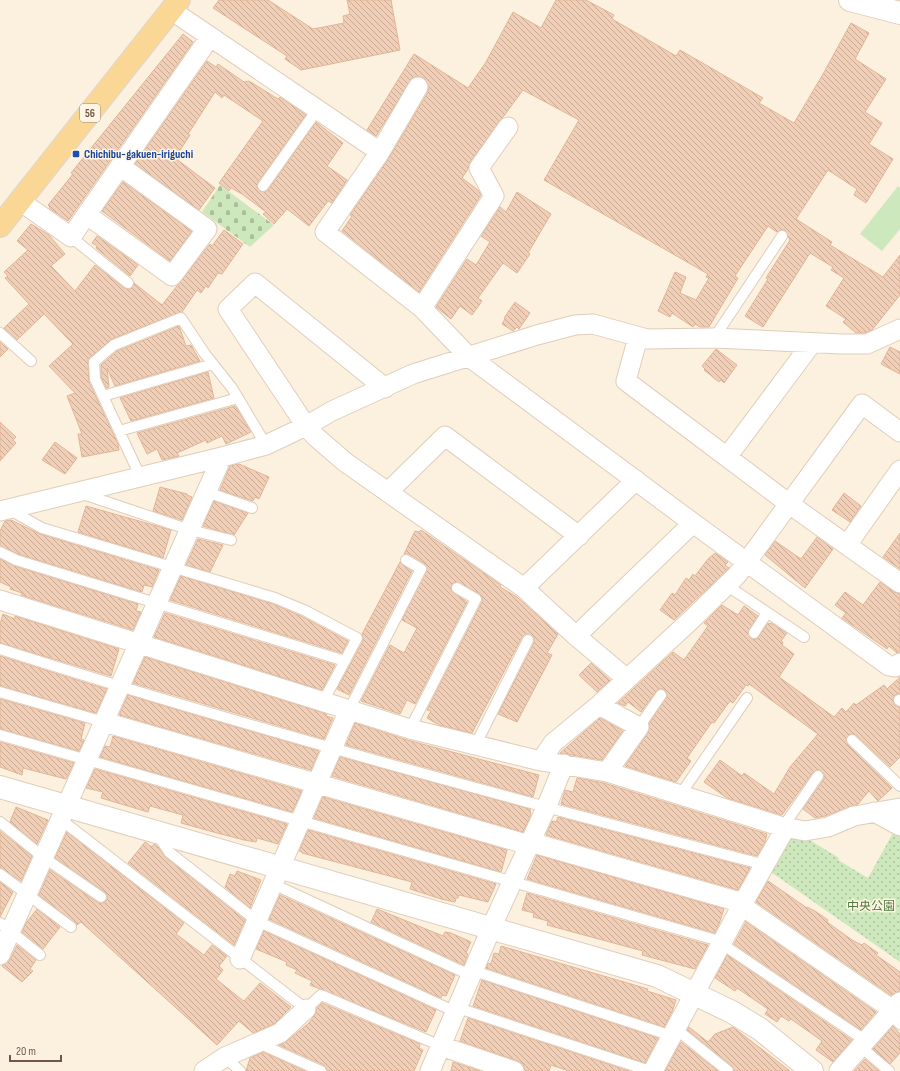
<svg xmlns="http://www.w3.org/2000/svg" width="900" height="1071" viewBox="0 0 900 1071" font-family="'Sofia Sans Condensed','Noto Sans JP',sans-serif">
  <defs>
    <pattern id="cemetery-stones" width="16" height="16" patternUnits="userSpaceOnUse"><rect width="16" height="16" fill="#cee8bd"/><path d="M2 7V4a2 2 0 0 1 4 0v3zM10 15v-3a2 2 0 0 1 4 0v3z" fill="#acbf9b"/></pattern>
    <pattern id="park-dots" width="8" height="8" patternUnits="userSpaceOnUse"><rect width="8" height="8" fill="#cee8bd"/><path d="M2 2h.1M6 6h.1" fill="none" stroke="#acbf9b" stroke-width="1.8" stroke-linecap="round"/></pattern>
    <pattern id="building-back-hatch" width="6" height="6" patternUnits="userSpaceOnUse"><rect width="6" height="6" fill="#f1ceb6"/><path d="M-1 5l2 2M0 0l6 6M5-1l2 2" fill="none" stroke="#c8aa96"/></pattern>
  </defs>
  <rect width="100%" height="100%" fill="#fcf1de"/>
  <!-- cemetery -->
  <path fill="url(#cemetery-stones)" d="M220 185 274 225 250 247 202 212Z"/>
  <!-- park -->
  <path fill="url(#park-dots)" d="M894 831 900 833V962L768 870 789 836 808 839 839 858 838 860 868 878Z"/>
  <!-- pitch -->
  <path fill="#cee8bd" d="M898 186 900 188V229L882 251 860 234Z"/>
  <!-- building -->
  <path fill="url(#building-back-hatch)" stroke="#e3b596" d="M219 0H268L313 29 344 23 343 16 350 14 347 0H391L400 50 301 70 285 59 287 56 213 8Z
    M556 0H586L614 15 612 19 676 56 680 50 763 98 759 103 794 123 823 74 851 23 869 33 855 59 886 79 865 112 882 123 869 144 893 159 866 203 854 195 857 189 828 170 796 219 832 242 830 245 883 277 900 255V295L872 330 865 333H856L843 322 846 319 826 306 844 278 831 270 833 267 810 253 763 327 745 316 768 279 766 278 790 240 785 230H782L777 232 768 226 735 276 738 278 709 327H700L695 324 693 327 672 313 670 317 658 311 675 272 686 277 680 293 696 300 709 278 706 277 708 274 544 180 579 120 523 90 470 162 468 169 462 178 478 190 481 195 419 292 342 231 352 216 350 215 389 158 428 92 429 87 424 78 418 76 412 78 376 136 367 130 414 54 468 88 486 62 513 12 541 28Z
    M183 34 193 42 68 221 49 208 50 207 48 205 73 174 71 173Z
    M207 61 216 67 218 64 244 82 249 81 278 99 280 97 306 115 258 182 257 188 260 191 265 192 268 190 316 122 343 143 327 166 347 180 332 203 328 201 309 226 287 209 274 224 263 214 266 212 242 194 231 188 229 191 219 183 263 121 224 95 222 98 215 92 192 128 188 134 190 135 175 158 215 188 199 210 135 164Z
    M123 182 192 231 170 261 102 211Z
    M517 192 551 214 528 253 530 254 517 273 503 263 478 298 482 301 472 315 460 306 451 319 436 307 467 259 476 265 490 242 481 236 500 207 506 212Z
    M31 224 49 235 65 254 51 266 75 291 95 265 124 288 131 289 134 283 162 305 210 244 212 246 224 230 243 244 222 274 218 273 208 288 206 286 201 293 197 290 182 312 112 339 88 359 89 382 118 444 119 450 82 457 78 434H82L67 396 75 393 49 366 73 344 44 314 17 340 4 328 29 304 5 278 8 276 4 272 28 250 17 241Z
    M97 236 138 265 130 276 96 248 97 246 92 243Z
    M515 302 530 313 519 329 517 327 513 331 502 324 505 319 504 318Z
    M179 326 186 346 191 345 200 361 115 386 107 368 109 387 106 388 101 377V365L117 351Z
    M0 342 8 349 0 357Z
    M890 347 900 352V374L881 364Z
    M716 349 737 365 724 383 721 380 719 382 704 370 705 369 702 366Z
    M208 372 214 398 131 421 120 398Z
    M235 406 251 432 226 444 222 436 207 443 206 440 177 453 179 456 162 460 157 449 147 454 137 433Z
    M0 422 16 437 13 440 16 443 0 461Z
    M55 442 77 458 65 474 42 460Z
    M239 464 269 477 259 499 255 497 253 501 220 490 230 466Z
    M160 487 187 494V495L192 497 182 520 153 511Z
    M844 493 861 506 850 522 832 510Z
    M214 501 248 513 234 535 203 526Z
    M86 506 171 530 163 558 78 532Z
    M11 520 40 534 159 570 152 587 144 585 142 592 18 554 0 546V531L5 521Z
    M421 530 501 585 500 587 517 597 558 634 547 653 552 655 517 722 498 714 534 643V637L528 634 522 637 472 733 439 725 427 718 431 711 427 710 482 602V598L480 594 457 582 452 584 451 591 467 602 415 704 407 700 400 714 361 701 390 645 404 653 417 628 402 620 427 568 424 563 409 554H404L415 531 419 532Z
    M900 533V569L883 557Z
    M817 537 833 549 805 588 765 555 775 541 801 559Z
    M198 539 223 545 210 572 186 565Z
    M715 553 728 562 725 565 729 568 674 620 660 610 672 593 675 595 686 578 689 580 693 574 695 576 708 559Z
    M0 559 14 566 138 604 136 611 141 612 133 630 21 595 22 593 10 589 11 587 0 582Z
    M400 562 412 571 349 695 337 689 363 641 362 634Z
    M181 576 273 604 303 617 348 641 342 653 170 600Z
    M880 582 894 592 900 594V652L897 653 889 646 887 649 842 618 846 613 835 605 845 592 863 605Z
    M722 605 738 615 744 606 758 616 748 632 751 639H757L768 623 770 624 771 623 787 633 781 641 783 642 782 645 794 654 779 677 834 717 842 708 846 712 854 703 856 705 884 685 887 689 900 677V694L895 695 893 699 894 705 900 707V757L890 767 856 735 850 734 846 739 848 745 892 788 878 801 869 791 858 804 825 816 815 818 803 809 824 779V774L819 770 813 772 782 815 727 798 704 782 720 760 742 776 744 773 774 794 790 767 818 734 749 684 748 686 746 685 733 703 730 701 714 723 712 722 687 758 691 761 676 782 625 766 648 733 649 724 667 695 664 689H658L641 712 628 702 625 706 618 703 673 652 684 660 708 626 704 623Z
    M165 613 335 665 322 690 154 637Z
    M3 614 15 619V616L119 649 111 676 0 643V624Z
    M0 656 93 685 107 689 96 713 0 686Z
    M145 657 327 714 326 716 333 718 324 739 133 683Z
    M591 663 610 680 597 692 579 675Z
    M128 695 188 713 319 751 311 770 119 715Z
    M0 699 85 723 81 739 84 740 79 751 0 729Z
    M600 718 623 731 602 760 560 753Z
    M355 723 407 740 539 775 533 797 346 745Z
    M113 736 302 791 292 812 100 757 105 746 110 747Z
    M0 742 74 763 66 779 23 768 22 775 0 767Z
    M340 757 530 809 531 815 523 832 332 776Z
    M95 769 287 824 278 844 257 838 256 842 244 840 217 833 181 823 183 815 150 806 148 812 101 798 103 792 86 788Z
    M577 778 604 783 767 834 765 842 757 856 561 804 565 790 573 792Z
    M323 797 507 850 502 869 501 872 314 818Z
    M16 807 48 820 37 844 10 822Z
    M558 817 667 846 750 868 738 890 546 835 552 821 556 822Z
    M308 830 496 884 488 902 459 895 458 898H456L455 902 441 899 410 889 412 882 302 853V852L299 851Z
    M0 831 32 856 21 881 0 868Z
    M67 832 184 923 176 934 204 955 212 945 227 956 219 966 223 970 216 979 241 999 244 1001 260 983 291 1007 274 1024 253 1033 239 1021 217 1045 81 922 77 925 39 895 50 870 97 902 103 903 107 900V895L105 892 55 858Z
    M145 842 152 847 154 844 158 847 165 857 245 920 234 945 128 863Z
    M537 855 724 909 719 924 715 933 527 879Z
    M237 871 261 880 250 908 225 887 230 874 235 876Z
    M768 881 807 908V907L815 911 828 920 827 922 852 940 862 945 864 943 878 953 876 955 900 972V991L891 995 756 902Z
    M0 882 13 892 0 917Z
    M527 893 708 945 695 969 642 955 643 951 547 925 548 921 533 917 534 913 522 910Z
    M280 895 455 975 446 996 442 995 441 998 269 919Z
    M37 909 60 927 43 949 22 932 26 923Z
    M377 909 443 936 445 932 451 933 471 942 466 953 468 954 464 965 371 922Z
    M746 922 876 1012 861 1030 734 944Z
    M264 931 436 1010 426 1032 310 985 312 981 295 973 297 970 286 965 287 962 256 949Z
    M17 945 36 960 30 969 33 971 22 982 2 966 10 960Z
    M501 946 648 989 647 991 676 1000 672 1012 664 1027 486 968 488 963 491 964 494 953 499 954Z
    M727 955 852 1040 833 1062 816 1050 822 1041 791 1019 789 1021 781 1016 777 1022 765 1014 768 1009 737 988 735 991 715 978Z
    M482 980 658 1038 645 1063 473 1006Z
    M322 1003 420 1044 419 1048 423 1050 414 1071H327L324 1065 279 1045 287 1041 309 1023 316 1013 317 1008Z
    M468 1018 629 1071H569L551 1065 549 1071H525L523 1064 518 1061 460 1041Z
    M893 1026 900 1034V1053L890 1064 873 1049Z
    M689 1027 708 1042 715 1034 733 1027 790 1071H734L732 1066 687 1030Z
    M681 1042 718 1071H665Z
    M263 1052 305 1071H246L250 1058Z
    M865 1059 879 1071H854Z
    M453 1062 480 1071H451Z"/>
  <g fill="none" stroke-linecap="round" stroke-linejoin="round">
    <!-- service casing -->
    <g stroke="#dfcdbb" stroke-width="12">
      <path id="service" d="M263 186 317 110
        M71 237 128 283
        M0 333 31 361
        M714 338 782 236
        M103 396 213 364
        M119 431 238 398
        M140 476 95 379 94 362 114 345 181 318 205 354 232 388 266 445
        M207 492 252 508
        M80 493 190 530 231 540
        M10 510 42 528 275 598 306 611 357 638 323 702
        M0 552 16 560 345 661
        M726 585 804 637
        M754 633 767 613
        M0 649C252 729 509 798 765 865
        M0 692 104 722
        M899 700 900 701
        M349 710 421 569 406 560
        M639 727 661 695
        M410 729 476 599 457 588
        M0 735 716 940 866 1041
        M852 740 900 786
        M475 746 528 640
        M680 795 747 698
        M60 819 306 1009 321 995 441 1046
        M0 822 43 857 101 897
        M783 827 818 776
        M158 835 169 852 257 921 456 1012
        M0 874 71 927
        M273 884 472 976
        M0 923 40 955
        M474 971 672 1036
        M458 1008 650 1071
        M889 1014 900 1024
        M676 1029 728 1071
        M258 1043 321 1071
        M861 1047 889 1071
        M225 1057 240 1071"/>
    </g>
    <!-- minor casing -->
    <g stroke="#dfcdbb" stroke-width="21">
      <path id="minor" d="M171 10 380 152
        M418 87 380 152 325 232 422 308 468 356 693 523 576 636
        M20 201 71 237 210 37
        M87 215 172 276 207 229 120 166
        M422 308 494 196 479 168 508 127
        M638 337 626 381 788 503 900 583
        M385 388 255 283 228 309 306 426 316 437 345 462 524 588 576 636 627 679
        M727 457 812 343
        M388 492 445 436 579 536
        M0 511 222 457 266 445 306 426 332 411 413 374 537 335 575 325 593 324 647 339 714 338 842 344H867L900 329
        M693 523 889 666 895 667 900 663
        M847 545 900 470
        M524 588 636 480
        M0 600 410 729 541 761 607 772 783 827 805 831 828 827 854 816 900 808
        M599 705 639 727 607 772
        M104 722 529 845
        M541 761 553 743 599 705 691 620 737 575 862 404 900 432
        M874 812 900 826
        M530 842 743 903
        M742 906 893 1010
        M0 955 222 457
        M240 959 349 710
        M441 1046 514 1071
        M204 1071 225 1057 280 1033 306 1009
        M430 1071 497 915 546 808 564 764
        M653 1071 743 903 786 827
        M839 1071 900 1002"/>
    </g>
    <!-- tertiary casing -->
    <g stroke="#dfcdbb" stroke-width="24">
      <path id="tertiary" d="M850 0 900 13
        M0 787 657 976 732 1012 760 1029 812 1071"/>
    </g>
    <!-- primary casing -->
    <g stroke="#ddd7d3" stroke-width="24">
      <path id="primary" d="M0 226 179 0"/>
    </g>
    <!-- service -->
    <use href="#service" stroke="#fff" stroke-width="10"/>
    <!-- minor -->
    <use href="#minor" stroke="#fff" stroke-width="19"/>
    <!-- tertiary -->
    <use href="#tertiary" stroke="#fff" stroke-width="22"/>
    <!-- primary -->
    <use href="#primary" stroke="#fbd796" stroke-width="22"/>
  </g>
  <!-- markers -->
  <rect fill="#1a4fb4" stroke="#fff5e4" stroke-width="1.5" x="72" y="150" width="8" height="8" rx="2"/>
  <g text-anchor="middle" stroke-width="3" stroke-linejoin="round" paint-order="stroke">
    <!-- shield labels -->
    <rect fill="#fff5e4" stroke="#9c8676" stroke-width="1" x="80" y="104" width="20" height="18" rx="3"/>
    <g font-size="11" font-weight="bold" fill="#715747">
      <text x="90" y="117">56</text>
    </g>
    <!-- transit labels -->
    <g font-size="12" font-weight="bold" fill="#164399" stroke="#fff5e4" text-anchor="start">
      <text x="84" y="158">Chichibu-gakuen-iriguchi</text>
    </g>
    <!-- park labels -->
    <g font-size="12" fill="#527c41" stroke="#fff5e4">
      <text x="871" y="910">中央公園</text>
    </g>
  </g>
  <!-- scale -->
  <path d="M10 1055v6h51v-6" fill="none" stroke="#715747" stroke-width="2"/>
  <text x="16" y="1055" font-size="12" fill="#715747" stroke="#fff5e4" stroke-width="3" paint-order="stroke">20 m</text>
</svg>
